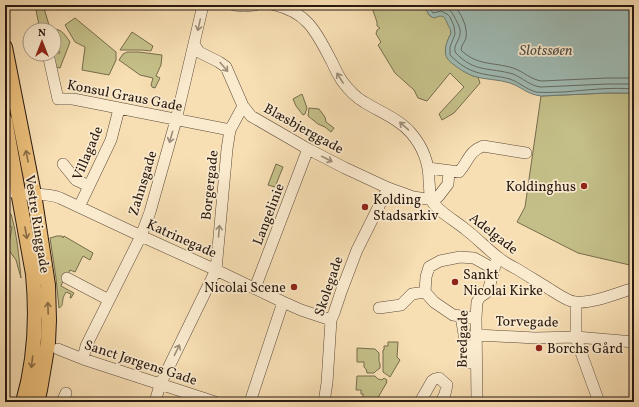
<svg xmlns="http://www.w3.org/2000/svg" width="639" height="407" viewBox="0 0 639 407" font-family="Vollkorn,serif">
  <rect width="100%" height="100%" fill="#f7deb3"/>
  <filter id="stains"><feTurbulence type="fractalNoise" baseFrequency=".005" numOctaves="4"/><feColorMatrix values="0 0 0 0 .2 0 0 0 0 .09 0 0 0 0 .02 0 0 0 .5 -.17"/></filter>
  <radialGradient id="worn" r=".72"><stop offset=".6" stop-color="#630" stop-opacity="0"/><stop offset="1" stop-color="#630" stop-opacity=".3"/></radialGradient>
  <!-- green -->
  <path fill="#c4bf88" stroke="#766c4c" d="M35 5H43L49 25 42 30H40Z
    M371 5H426C428 16 429 19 440 15L445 17 446 19 451 30V34L449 37 446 46V54C455 65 463 73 478 77L480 83 454 113 442 120 439 114 464 87 450 73 427 101 418 98 414 90 395 73 378 45 381 42 376 34 377 30 380 28 377 26V22Z
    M75 18 116 52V60L109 75 82 70 85 47 75 42 65 25Z
    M48 29C61 28 63 32 70 42L60 68 55 67 53 54 60 53 59 51H54V30H47Z
    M132 32 153 46 151 51 141 50H120Z
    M127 52H139L162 55 161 65 156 76 160 78 155 88 152 87 151 85 153 78 140 75 119 60 123 54Z
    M607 93H634V266L578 253 517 222 525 207 541 96Z
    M302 94 307 108 305 114 303 115 296 106 293 99Z
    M309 108 319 109 325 117 326 122 334 128 331 132 325 127 318 124 308 116Z
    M276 164 283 167 275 187 268 185Z
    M7 213 11 214C17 234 19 257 21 278L16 260 8 249 12 227 5 225Z
    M57 236H62L63 238 64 236 93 253 90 260 83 256 75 272 70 270 67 276H65L61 286 74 293 71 298H70L71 294 66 292C65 294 63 297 63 299 62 304 63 306 59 308L56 278 50 238Z
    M388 342H398L397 357 400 360 390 377 383 372V350H384V346H388Z
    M357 348 375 349 379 353V362L380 363V368L376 371 374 373H367L366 369 364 367V362H357Z
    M357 376H375L378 379 382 380 384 378 387 380 386 382H387L376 401 363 399V394H361V390H356Z"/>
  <!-- water -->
  <path fill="#9fbbb4" stroke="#6f7a73" d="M426 5H634V93H607L541 96C526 94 522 87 510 83 498 79 485 80 473 76 465 73 451 64 447 58 443 51 447 40 451 34 451 30 450 28 448 25 444 16 444 14 434 18 428 16 426 10 426 5Z"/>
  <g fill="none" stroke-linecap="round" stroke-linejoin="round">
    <!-- shore -->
    <path stroke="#646a62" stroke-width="1" d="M430 5V9L433 13 441 11 447 14 450 17 454 26 455 34 450 47V55C470 75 481 73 506 78 517 80 525 89 536 92 545 93 555 92 564 92 587 90 611 87 634 89
      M435 5 436 7C449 5 452 12 457 22 459 26 461 30 460 34 459 42 454 43 455 52 474 73 489 67 513 74 523 78 530 86 541 87L607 84H634
      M453 5C461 12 468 27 466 38 465 42 461 45 461 50 477 66 494 62 513 68 523 71 531 80 542 81L606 78H634"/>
    <!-- minor casing -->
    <g stroke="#5c4a3a" stroke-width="12">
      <path id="minor" d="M234 5 244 6 255 5
        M275 5C309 13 317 34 332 62 335 69 338 75 342 81 348 89 355 97 364 102 380 112 399 119 411 133 423 147 429 163 429 181 430 187 429 193 431 199 435 210 456 221 465 229 477 238 487 249 499 258 505 263 511 266 517 269 528 276 540 283 551 290 558 294 567 301 575 302 591 304 618 293 634 288
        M194 44 199 52 219 62 226 67 243 106 251 116 308 149 345 168 388 188 413 197 427 199H431L438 197 448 184 449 171
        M48 54 58 99H73L230 130
        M63 164 76 180 89 186
        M428 168 459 172C469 161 468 152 483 146L526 153
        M5 189C10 190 15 194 21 194 34 195 47 193 60 198L141 236 216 270 283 302 301 310 331 320
        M79 207 111 140 119 109
        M67 278 109 300
        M255 288 308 149
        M576 302V337L579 347 599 402
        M379 308 401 305 412 294 425 292
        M461 316 467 352 471 363H477
        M476 318 453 315 434 302 425 292 426 277 429 267 440 261 460 257 474 258 494 269
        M477 335 535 338 576 337 634 342
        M58 349 83 359 215 402
        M83 359 86 346 141 236 150 212 176 120 203 5
        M62 402 66 393
        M155 402 160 385 216 270 227 149 230 130 243 106
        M250 402 283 302
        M324 402 327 383 331 320 334 313 341 292 357 250 388 188
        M420 402 432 381 435 379 439 378 447 385 445 394 441 402
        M477 402 476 318 477 302 480 297 486 293 489 288 496 262"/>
    </g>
    <!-- major casing -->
    <g stroke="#281911" stroke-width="16">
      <path id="major" d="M5 47 34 194 48 285 49 320 48 343 40 390 37 402
        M5 120 33 274C37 316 35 361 23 402"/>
    </g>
    <!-- minor -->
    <use href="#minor" stroke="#faeace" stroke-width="11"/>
    <!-- major -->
    <use href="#major" stroke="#ecbf7a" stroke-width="14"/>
  </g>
  <!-- one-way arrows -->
  <defs><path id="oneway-shaft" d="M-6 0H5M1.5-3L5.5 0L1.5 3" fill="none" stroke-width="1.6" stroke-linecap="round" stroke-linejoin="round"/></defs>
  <g stroke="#9c8c79">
    <use href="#oneway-shaft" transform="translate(199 25) rotate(103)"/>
    <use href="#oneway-shaft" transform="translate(224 67) rotate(50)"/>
    <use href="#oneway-shaft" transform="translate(340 78) rotate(-122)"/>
    <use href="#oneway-shaft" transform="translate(404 126) rotate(-139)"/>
    <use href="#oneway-shaft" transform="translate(171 137) rotate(106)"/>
    <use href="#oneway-shaft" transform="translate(327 159) rotate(27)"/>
    <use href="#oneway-shaft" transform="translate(219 231) rotate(-85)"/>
    <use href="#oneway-shaft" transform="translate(177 350) rotate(-64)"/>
  </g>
  <g stroke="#8a6c46">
    <use href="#oneway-shaft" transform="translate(27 156) rotate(-101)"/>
    <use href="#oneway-shaft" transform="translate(26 233) rotate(80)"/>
    <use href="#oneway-shaft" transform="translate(48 308) rotate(-92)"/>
    <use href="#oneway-shaft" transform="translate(32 362) rotate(97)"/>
  </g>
  <!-- markers -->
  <g fill="#8f2418" stroke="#faeace" stroke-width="1.5">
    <circle cx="584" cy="186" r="4"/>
    <circle cx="365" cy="207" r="4"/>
    <circle cx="455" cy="282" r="4"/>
    <circle cx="294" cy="287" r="4"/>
    <circle cx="539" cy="348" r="4"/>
  </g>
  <g text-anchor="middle" stroke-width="3.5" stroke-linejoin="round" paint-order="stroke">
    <!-- street labels -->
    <g font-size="14" fill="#281911" stroke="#faeace">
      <text transform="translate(125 95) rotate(11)" y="5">Konsul Graus Gade</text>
      <text transform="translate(304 128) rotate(29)" y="5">Blæsbjerggade</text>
      <text transform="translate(87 153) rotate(-67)" y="5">Villagade</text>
      <text transform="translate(142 183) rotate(-73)" y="5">Zahnsgade</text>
      <text transform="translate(209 185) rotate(-84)" y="5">Borgergade</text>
      <text transform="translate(268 214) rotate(-69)" y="5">Langelinie</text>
      <text transform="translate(38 224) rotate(81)" y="5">Vestre Ringgade</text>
      <text transform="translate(494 233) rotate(38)" y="5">Adelgade</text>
      <text transform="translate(182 238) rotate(24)" y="5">Katrinegade</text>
      <text transform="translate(328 286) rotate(-71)" y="5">Skolegade</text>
      <text transform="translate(527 321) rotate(1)" y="5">Torvegade</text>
      <text transform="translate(462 339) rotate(-89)" y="5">Bredgade</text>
      <text transform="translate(141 362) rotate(18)" y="5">Sanct Jørgens Gade</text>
    </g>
    <!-- poi labels -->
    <g font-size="14" fill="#281911" stroke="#faeace" text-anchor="start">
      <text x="576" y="191" text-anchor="end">Koldinghus</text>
      <text x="373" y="204">Kolding<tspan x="373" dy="16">Stadsarkiv</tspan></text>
      <text x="463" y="279">Sankt<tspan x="463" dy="16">Nicolai Kirke</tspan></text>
      <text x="286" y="292" text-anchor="end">Nicolai Scene</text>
      <text x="547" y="353">Borchs Gård</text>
    </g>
    <!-- water labels -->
    <g font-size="15" font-style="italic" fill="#52524a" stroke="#faeace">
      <text x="546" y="55">Slotssøen</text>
    </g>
  </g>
  <!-- margin -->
  <rect width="639" height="407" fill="none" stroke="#f7deb3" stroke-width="20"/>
  <rect x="6" y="6" width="627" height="395" fill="none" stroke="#281911" stroke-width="2"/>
  <rect x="10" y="10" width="619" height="387" fill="none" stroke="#281911"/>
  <!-- north arrow -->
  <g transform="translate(42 42)"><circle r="19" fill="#faeace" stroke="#a69682"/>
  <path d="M0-3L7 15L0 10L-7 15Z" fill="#8f2418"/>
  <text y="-6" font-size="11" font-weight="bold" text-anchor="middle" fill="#281911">N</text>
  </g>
  <rect width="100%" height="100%" filter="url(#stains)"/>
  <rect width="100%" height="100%" fill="url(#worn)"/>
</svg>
